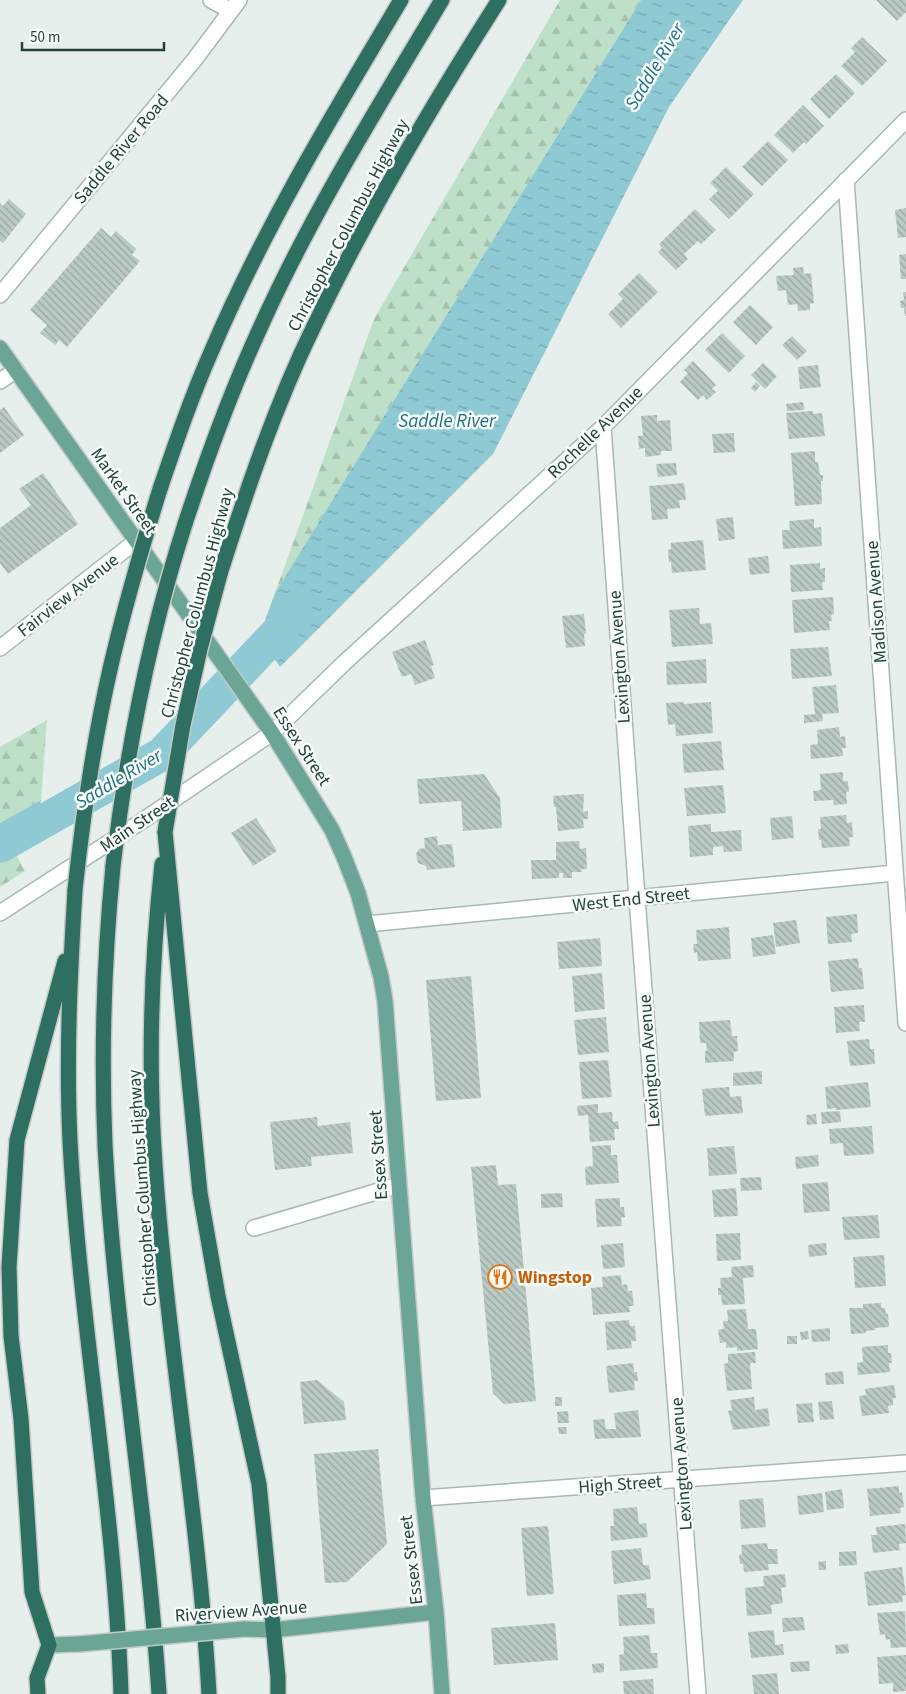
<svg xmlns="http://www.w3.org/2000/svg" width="906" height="1694" viewBox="0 0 906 1694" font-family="'Source Sans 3',sans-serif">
  <defs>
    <pattern id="forest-firs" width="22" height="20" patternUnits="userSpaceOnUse" patternTransform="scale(1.25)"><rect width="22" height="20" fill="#bfe0c8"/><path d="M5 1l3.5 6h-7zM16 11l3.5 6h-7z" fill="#a4c1ad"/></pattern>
    <pattern id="water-ripples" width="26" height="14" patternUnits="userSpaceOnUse" patternTransform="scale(1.25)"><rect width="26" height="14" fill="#8ec9d4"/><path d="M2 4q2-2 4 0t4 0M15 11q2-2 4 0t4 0" fill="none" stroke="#74a5ad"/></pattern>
    <pattern id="building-back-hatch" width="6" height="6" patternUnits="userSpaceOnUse" patternTransform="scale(1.25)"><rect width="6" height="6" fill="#bbcac4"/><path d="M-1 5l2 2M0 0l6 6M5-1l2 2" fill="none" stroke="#98a6a0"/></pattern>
  </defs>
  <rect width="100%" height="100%" fill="#e6efeb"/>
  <!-- forest -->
  <path fill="url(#forest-firs)" d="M560 0H641L275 593 374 319Z
    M47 720 41 800 0 823V747Z
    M13 849 25 871 0 887V858Z"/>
  <!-- water -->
  <path fill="url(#water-ripples)" d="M641 0H743L669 107 493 454 280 667 259 637 275 593Z
    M41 800 34 835 0 858V823Z"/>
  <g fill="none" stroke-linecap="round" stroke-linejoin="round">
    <!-- river -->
    <path stroke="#8ec9d4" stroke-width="34" d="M0 846 162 754 296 613"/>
  </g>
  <!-- building -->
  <path fill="url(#building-back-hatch)" d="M876 0H906V12L897 21Z
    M862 37 887 61 862 86 841 66 855 52 851 48Z
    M836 74 855 93 829 119 810 99Z
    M803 105 824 126 806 144 804 142 793 153 774 135Z
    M768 141 788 160 762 186 742 167Z
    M726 167 754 194 729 219 709 199 718 191 710 183Z
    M9 199 26 214 3 243 0 240V203L3 206Z
    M906 208V237L898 238 895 210Z
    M695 209 716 230 701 244 698 241 684 254 688 259 676 270 658 252 662 248 659 244Z
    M101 228 111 237 116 231 136 249 132 255 140 261 67 347 59 340 55 345 40 333 47 325 30 310Z
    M906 254V279H901L899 255Z
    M803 267 804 274 811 273 814 303 810 304V310L798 311 797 304 788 305 786 290 778 291 776 276 794 275 793 268Z
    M639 273 658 292 621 328 608 314 623 299 618 294Z
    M903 292H906V316H905L904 308H901L900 301 904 300Z
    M750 305 773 327 756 345 733 322Z
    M722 333 745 356 729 373 705 350Z
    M792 336 807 351 797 360 782 345Z
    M693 361 716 385 712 389 716 392 707 400 703 395 698 400 680 382 688 373 684 370Z
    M763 363 777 376 765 389 751 375Z
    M818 365 821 387 800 389 798 367Z
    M756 382 760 386 755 392 751 388Z
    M803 402 804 410 787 411 786 404Z
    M4 407 24 435 0 453V410Z
    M813 411V414L822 413 825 436 789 439 786 413Z
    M657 415V421L670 420 672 451H661V455L645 457V448L639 449 638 436H643L641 416Z
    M734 433 735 452 714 453 712 434Z
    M815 451V462H818L820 475H823V481H821L822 504 795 506 791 453Z
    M676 463 677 475 658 477 656 464Z
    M43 473 78 524 8 574 0 563V528L31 505 19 489Z
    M684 483 686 500H679L680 508 667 509 668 519 652 520 649 486Z
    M733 517 735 539 719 541 716 519Z
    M814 519V528L821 527 822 546 783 549 782 530H790L789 521Z
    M703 540 706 570 672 573 671 562H669L668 550 671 549V543Z
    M768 556 770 573 750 575 748 558Z
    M820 563V569L825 568V582H822L823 590 791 592 790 565Z
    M833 597 834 614 831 615 832 621H829L830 630 794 633 792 600Z
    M699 608 700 624 711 623 713 644 672 647 669 610Z
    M584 614 586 634H584L585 646 566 648 562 616Z
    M425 640 434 665 431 666 435 678 415 685 411 674 402 677 392 652Z
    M828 647 832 676 792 679 790 649Z
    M706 659 707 683 667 685 666 662Z
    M836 685 839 713 822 714 823 721 804 723V715L815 714 812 687Z
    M684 702V704L711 702 713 733 676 736 675 724 668 725 666 703Z
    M839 727 840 737 845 736 846 748H842L843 756 811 759 810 745 818 744 817 730Z
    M721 741 724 770 684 773 682 744Z
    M843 772V781H848L849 792H846L847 804 834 805 833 800 814 801 813 791 821 790 820 774Z
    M484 774 500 798 502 828 463 831 461 801 419 804 417 779Z
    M723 785 726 813 687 816 684 788Z
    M581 794H584L583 812 588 811V819H583L584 828 558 831 556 807H554L553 796Z
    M846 815 847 823 852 822 853 837H849L850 846 822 848 821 840H819L818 829H821L820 817Z
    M792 816 794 838 772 840 770 818Z
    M256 818 277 851 253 866 231 833Z
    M711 824V832L741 830 742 851 724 852 723 846 713 847V855L690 857 688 826Z
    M437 836 438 845 452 844 455 867 427 870 426 866 418 863 416 854 419 849 425 848 424 838Z
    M579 841 580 849 586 848 587 869H581L582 872H572V878H563V873H559V878L532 879 531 860H556V842Z
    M857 914 858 933 851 934 852 942 828 944 826 917Z
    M796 920 800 943 776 947 773 923Z
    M729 927 731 959 698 961 697 952 694 953 693 944H697L696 930Z
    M773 935 776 954 753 957 751 938Z
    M600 938 602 966 559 969 557 942Z
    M858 958 859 968H862L864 989 831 992 828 961Z
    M602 973 605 1009 575 1012 572 976Z
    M471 976 481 1098 436 1101 426 980Z
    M864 1005 865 1022H859L860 1031 836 1033 834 1007Z
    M606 1017 609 1052 578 1055 574 1020Z
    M730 1020 732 1036H737L738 1051 734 1052V1061L705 1063V1051H707L706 1043H700L699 1022Z
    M869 1039 870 1049H874L875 1064 850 1066 847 1041Z
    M608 1060 612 1097 582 1099 579 1062Z
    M762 1071V1084L733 1086V1073Z
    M868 1082 871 1107 836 1110V1108L827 1109 825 1087Z
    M729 1087 730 1097 741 1096 743 1113 705 1116 702 1089Z
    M598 1104V1113L612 1112 613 1122 618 1121 619 1129H614L615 1140 590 1142 588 1115 578 1116 577 1106Z
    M840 1111 841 1122 822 1124 821 1112Z
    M816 1114 817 1124 807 1125 806 1115Z
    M317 1117 318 1126 350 1122 353 1153 311 1157 312 1166 275 1170 270 1122Z
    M872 1126 874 1154 844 1156 843 1143 830 1144 829 1129Z
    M611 1145V1155H617L619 1183 586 1185 585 1167 593 1166 592 1146Z
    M734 1146 737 1174 709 1176 707 1148Z
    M818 1155 819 1166 796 1169 795 1157Z
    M496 1165 498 1185 516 1184 536 1401 504 1404 493 1393 471 1167Z
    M761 1177 762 1190 741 1191 740 1178Z
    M828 1182 830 1211 804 1213 802 1184Z
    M736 1188 738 1216 714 1217 712 1190Z
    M562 1193 563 1207 541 1208V1194Z
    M620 1198V1207H624L625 1217 621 1218 622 1226 597 1227 595 1199Z
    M878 1215 880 1238 844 1240 842 1217Z
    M740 1233 741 1260 717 1261 716 1234Z
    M623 1243 625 1267 603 1269 601 1245Z
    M826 1243 827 1255 809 1257 808 1245Z
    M884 1255 886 1286 855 1288 853 1257Z
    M753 1265 754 1277 743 1278 745 1304 722 1305 721 1295H718V1288H721L720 1278 732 1277 731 1267Z
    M621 1275 622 1285 627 1284 628 1291H632L634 1306H629L630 1312 593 1315 591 1288 603 1287 602 1277Z
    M881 1303V1308H885L886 1314H888L889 1327 875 1328V1330L866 1331V1333L851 1334 849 1308H863V1304Z
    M746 1309 748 1329H756L758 1349 737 1351V1347L726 1348V1342L720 1343 718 1330 724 1329 723 1321H728L727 1310Z
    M629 1320 630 1326H635L636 1341H631L632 1348 607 1350 605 1322Z
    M830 1328V1341L812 1342 811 1330Z
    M808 1331 809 1339 801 1340 800 1332Z
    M787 1336H797V1344H787Z
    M888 1345V1353H891L892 1363H889L890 1372 858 1375 857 1363 863 1362 862 1347Z
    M755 1352 756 1363H750L752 1389 727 1391 724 1364 728 1363V1354Z
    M633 1363 634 1372H637L638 1381H634L635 1390 609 1393 606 1366Z
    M843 1371 844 1384 826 1385 825 1373Z
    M317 1380 344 1402 346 1420 304 1424 300 1382Z
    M894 1385 896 1398H893V1405L888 1406 889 1413 862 1416 859 1396 866 1395 865 1389Z
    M555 1397H562V1406H555Z
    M754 1397 755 1410 768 1408 770 1426 733 1430 728 1411 732 1410 730 1400Z
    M832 1401 834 1419 820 1420 818 1402Z
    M812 1403 814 1422 798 1423 796 1404Z
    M638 1410 641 1437 595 1439 593 1420 604 1419 606 1429H616L614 1413Z
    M568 1411 569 1423H558L557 1412Z
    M558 1427H566L567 1434H559Z
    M378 1449 387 1544 347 1582 325 1583 314 1454Z
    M899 1486V1493L902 1492 904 1507 900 1508 901 1513 870 1516 867 1489Z
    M842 1489 844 1508 827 1510 825 1492Z
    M822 1493 824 1512 799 1515 797 1496Z
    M763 1498 766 1527 741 1529 739 1500Z
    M637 1507 639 1524 646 1523 648 1537 611 1541 610 1526H614L613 1509Z
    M905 1524 906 1543 899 1544 900 1550 873 1553 871 1535H877L876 1527Z
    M548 1526 554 1594 527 1596 521 1528Z
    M767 1543 768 1549H777L778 1564H768L769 1570 744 1572 743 1564H740L739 1555 742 1554 741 1545Z
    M641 1548 643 1565H649L651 1579 614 1584 611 1551Z
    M856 1551 857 1565 839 1566V1552Z
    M826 1561V1570H819L818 1562Z
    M902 1567 906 1595 902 1596 903 1602 868 1606 864 1572Z
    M785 1574 786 1587 781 1588 783 1603 771 1605 772 1614 747 1616 745 1588 764 1586 763 1576Z
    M646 1593 647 1608H654L655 1624 619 1626 617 1595Z
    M905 1611 906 1647 891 1648 890 1639 886 1640 885 1634 880 1635 877 1613Z
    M803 1617 805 1630 783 1632 782 1618Z
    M555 1623 558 1660 494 1665 491 1628Z
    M774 1630 775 1645 783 1644 784 1655 751 1658 748 1632Z
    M649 1635 651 1653H657L658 1668 620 1671 619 1655 624 1654 623 1637Z
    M848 1644 849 1653 836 1654 835 1645Z
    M906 1655V1691L893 1692V1683L879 1684 877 1657Z
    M809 1661 810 1671 791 1672 790 1662Z
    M604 1663V1672L593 1673 592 1664Z
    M777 1673 779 1694H754L752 1675Z
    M653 1679 654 1694H624L623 1681Z"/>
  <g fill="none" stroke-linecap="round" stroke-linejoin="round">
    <!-- minor casing -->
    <g stroke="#a8b8b2" stroke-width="18">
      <path id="minor" d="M211 0 231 11
        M846 180 906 1023
        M0 295 195 59 239 0
        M0 381 16 370
        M603 427 637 898 698 1694
        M0 648 136 541
        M0 913 139 823 272 733 344 663 603 427 906 120
        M367 924 895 873
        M254 1228 399 1185
        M423 1498 906 1463"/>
    </g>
    <!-- major casing -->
    <g stroke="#c2cac8" stroke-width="18">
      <path id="major" d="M0 348 272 733 313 799 332 830 344 857 358 893 381 977 385 1001 423 1498 436 1612 442 1694
        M244 1629 273 1630 436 1612
        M49 1645 79 1644"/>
    </g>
    <!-- highway casing -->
    <g stroke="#c2cac8" stroke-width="18">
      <path id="highway" d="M160 489C176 442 192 395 212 350 264 228 333 114 401 0
        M185 524C207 457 231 391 261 326 312 213 378 107 442 0
        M220 574C247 489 275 406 314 326 368 213 432 105 499 0
        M165 832 200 1193 218 1296 259 1484 278 1677V1694
        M162 864C151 964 148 1065 155 1165 167 1342 199 1517 209 1694
        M113 866C104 959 101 1052 105 1145 115 1329 147 1511 159 1694
        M75 890C70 974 66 1057 70 1141 80 1326 115 1509 121 1694
        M38 1694 37 1678 49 1645 32 1592 21 1419 11 1336 9 1267 17 1140 65 961"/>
    </g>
    <!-- minor -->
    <use href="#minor" stroke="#fff" stroke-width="15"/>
    <!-- major -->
    <use href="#major" stroke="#6aa596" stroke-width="15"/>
    <!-- highway -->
    <use href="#highway" stroke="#2f6f62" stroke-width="15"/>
    <!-- major-bridge casing -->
    <g stroke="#c2cac8" stroke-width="18" stroke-linecap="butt">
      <path id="major-bridge" d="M79 1644 244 1629"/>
    </g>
    <!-- highway-bridge casing -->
    <g stroke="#c2cac8" stroke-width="18" stroke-linecap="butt">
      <path id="highway-bridge" d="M165 832 183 725 200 649 220 574
        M113 866C127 749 149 636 185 524
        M75 890C83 814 94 739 111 665 125 605 142 547 160 489"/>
    </g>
    <!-- major-bridge -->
    <use href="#major-bridge" stroke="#6aa596" stroke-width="15"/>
    <!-- highway-bridge -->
    <use href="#highway-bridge" stroke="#2f6f62" stroke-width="15"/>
  </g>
  <!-- icons -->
  <defs>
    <g id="restaurant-ring" transform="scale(1.25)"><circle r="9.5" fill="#f7fbf9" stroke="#e8710a" stroke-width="1.5"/><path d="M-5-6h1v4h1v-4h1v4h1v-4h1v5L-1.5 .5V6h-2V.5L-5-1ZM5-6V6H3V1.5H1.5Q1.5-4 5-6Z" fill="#e8710a"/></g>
  </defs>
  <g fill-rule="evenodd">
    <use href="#restaurant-ring" x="500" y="1277"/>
  </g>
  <g text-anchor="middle" stroke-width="5" stroke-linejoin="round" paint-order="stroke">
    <!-- street labels -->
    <g font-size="18" fill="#24423a" stroke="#f7fbf9">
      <text transform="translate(121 149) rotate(-50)" y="6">Saddle River Road</text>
      <text transform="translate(348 225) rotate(-62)" y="6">Christopher Columbus Highway</text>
      <text transform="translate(595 432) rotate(-44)" y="6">Rochelle Avenue</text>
      <text transform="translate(124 491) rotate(55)" y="6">Market Street</text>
      <text transform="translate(68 595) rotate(-38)" y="6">Fairview Avenue</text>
      <text transform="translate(876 602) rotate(-94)" y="6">Madison Avenue</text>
      <text transform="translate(197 603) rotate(-75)" y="6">Christopher Columbus Highway</text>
      <text transform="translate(619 657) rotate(-94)" y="6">Lexington Avenue</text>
      <text transform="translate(302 746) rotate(57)" y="6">Essex Street</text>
      <text transform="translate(137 824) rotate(-34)" y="6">Main Street</text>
      <text transform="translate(631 899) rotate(-6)" y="6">West End Street</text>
      <text transform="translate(649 1061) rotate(-94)" y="6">Lexington Avenue</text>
      <text transform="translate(378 1155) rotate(-94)" y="6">Essex Street</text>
      <text transform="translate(142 1188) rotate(-94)" y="6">Christopher Columbus Highway</text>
      <text transform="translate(681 1464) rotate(-94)" y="6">Lexington Avenue</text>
      <text transform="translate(620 1484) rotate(-4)" y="6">High Street</text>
      <text transform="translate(411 1560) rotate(-97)" y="6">Essex Street</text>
      <text transform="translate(241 1611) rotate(-4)" y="6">Riverview Avenue</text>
    </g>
    <!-- food labels -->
    <g font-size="18" font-weight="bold" fill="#c56008" stroke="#f7fbf9" text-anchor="start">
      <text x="518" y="1283">Wingstop</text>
    </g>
    <!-- water labels -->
    <g font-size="19" font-style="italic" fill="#1c6f80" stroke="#f7fbf9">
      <text transform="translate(654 66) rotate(-59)" y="7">Saddle River</text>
      <text x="447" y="427">Saddle River</text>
      <text transform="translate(118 778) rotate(-31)" y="7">Saddle River</text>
    </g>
  </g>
  <!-- scale -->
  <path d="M22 42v8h142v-8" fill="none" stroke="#24423a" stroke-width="2.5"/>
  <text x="30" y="42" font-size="15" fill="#24423a" stroke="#f7fbf9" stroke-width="4" paint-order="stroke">50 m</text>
</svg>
